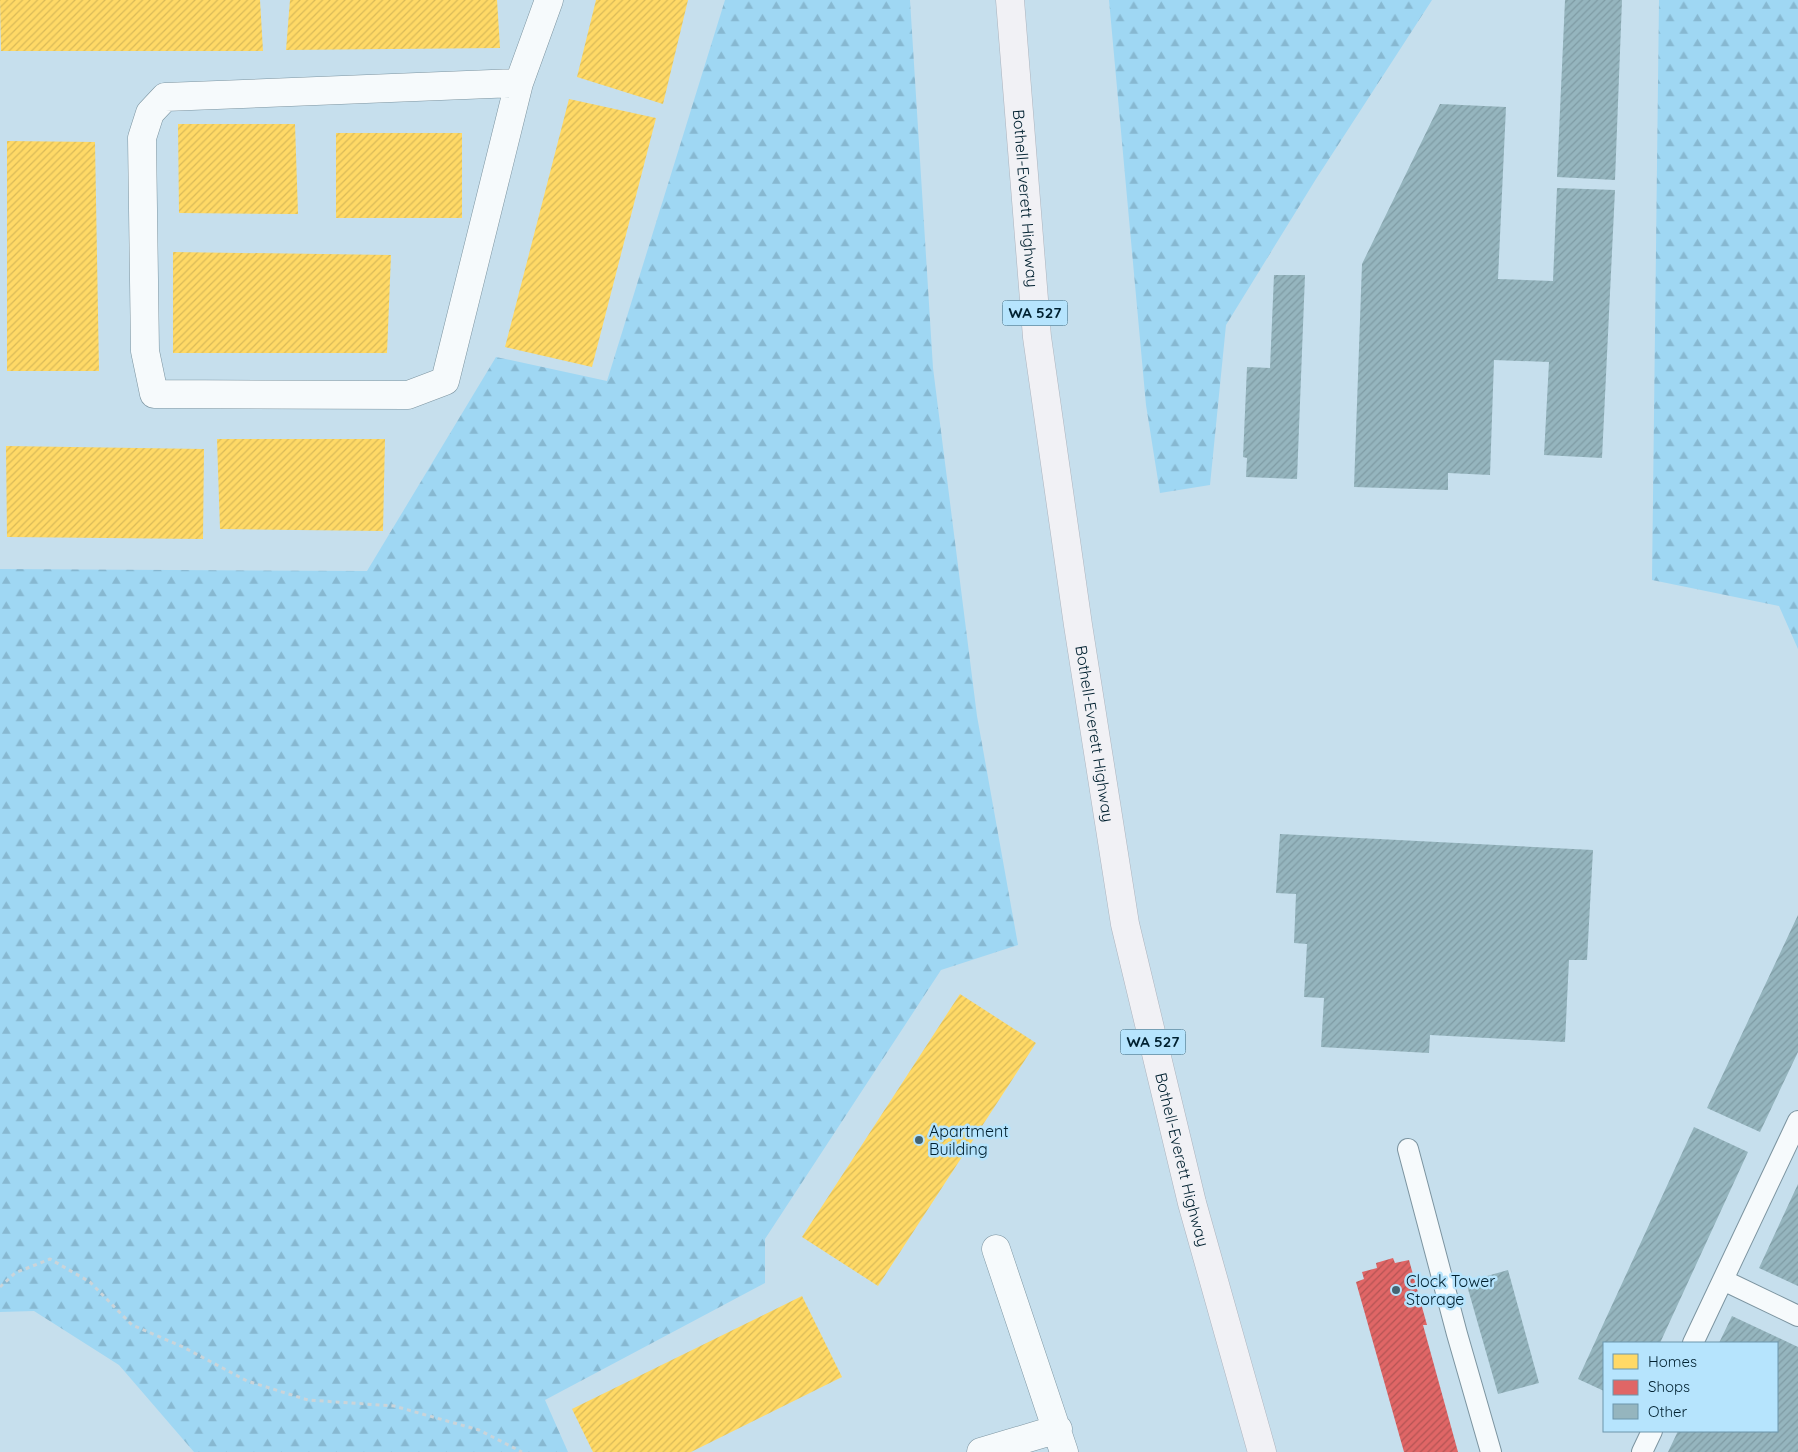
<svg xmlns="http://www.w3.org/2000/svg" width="1798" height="1452" viewBox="0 0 1798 1452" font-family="Quicksand,sans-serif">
  <defs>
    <pattern id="forest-firs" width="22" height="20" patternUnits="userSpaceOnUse" patternTransform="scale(1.25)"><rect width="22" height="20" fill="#9fd7f3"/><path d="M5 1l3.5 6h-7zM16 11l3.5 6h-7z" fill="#87b8d1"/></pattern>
    <pattern id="homes-hatch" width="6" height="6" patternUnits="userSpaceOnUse" patternTransform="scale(1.25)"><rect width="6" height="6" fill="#ffd966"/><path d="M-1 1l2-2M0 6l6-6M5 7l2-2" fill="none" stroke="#d9ba59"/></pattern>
    <pattern id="shops-hatch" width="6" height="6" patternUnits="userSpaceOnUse" patternTransform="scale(1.25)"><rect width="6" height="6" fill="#e06666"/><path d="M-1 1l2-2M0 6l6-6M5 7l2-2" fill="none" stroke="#b35454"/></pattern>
    <pattern id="building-hatch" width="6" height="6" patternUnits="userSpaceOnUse" patternTransform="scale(1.25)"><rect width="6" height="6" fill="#95b5be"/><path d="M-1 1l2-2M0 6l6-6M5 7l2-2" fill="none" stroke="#7f9ba4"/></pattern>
  </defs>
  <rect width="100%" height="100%" fill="#c6dfed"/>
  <!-- forest -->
  <path fill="url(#forest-firs)" d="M725 0H910L933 368 977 716 1018 945 941 970 765 1239V1283L545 1400 568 1452H194L119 1365 34 1311 0 1312V569L367 571 496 357 607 381Z
    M1109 0H1432L1316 179 1226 325 1210 485 1160 493 1146 405Z
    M1659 0H1798V649L1779 606 1652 580Z"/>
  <!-- homes -->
  <path fill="url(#homes-hatch)" d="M0 0H260L263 51H1Z
    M290 0H497L500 48 286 50Z
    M596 0H688L663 104 577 77Z
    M569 99 656 118 592 367 505 347Z
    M178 124H295L298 214 179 213Z
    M336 133H462V218H336Z
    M7 141 95 142 99 371H7Z
    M173 252 391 255 387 353H173Z
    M217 439H385L383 531 220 529Z
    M6 446 204 449 203 539 7 537Z
    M960 994 1036 1043 878 1286 802 1237Z
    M802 1296 842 1377 691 1452H593L572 1409Z"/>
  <!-- shops -->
  <path fill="url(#shops-hatch)" d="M1393 1258 1395 1263 1409 1260 1427 1325H1423L1458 1452H1404L1356 1282 1364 1279 1362 1272 1377 1268 1376 1263Z"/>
  <!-- building -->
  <path fill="url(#building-hatch)" d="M1565 0H1622L1615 180 1557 177Z
    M1440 104 1506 107 1498 279 1553 281 1557 188 1615 190 1602 458 1544 455 1549 362 1494 360 1490 475 1448 473V490L1354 487 1362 264Z
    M1274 275H1305L1297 479 1246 477 1247 458 1243 457 1247 367 1270 368Z
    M1280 834 1593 850 1587 960H1569L1565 1042 1430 1035 1429 1053 1321 1047 1324 998 1304 997 1307 944 1294 943 1296 894 1276 893Z
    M1798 915V1052L1760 1132 1707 1108Z
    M1694 1127 1748 1152 1660 1343H1604V1391L1578 1379Z
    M1798 1184V1286L1759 1268Z
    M1508 1270 1539 1383 1498 1394 1466 1282Z
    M1732 1316 1798 1347V1452H1668L1678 1431H1777V1343H1719Z"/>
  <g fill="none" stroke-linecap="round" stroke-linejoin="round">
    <!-- lane casing -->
    <g stroke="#7c94a0" stroke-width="22">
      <path id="lane" d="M1408 1149 1457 1334 1491 1452
        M1723 1280 1798 1316
        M1693 1343 1798 1121
        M1642 1452 1652 1431"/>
    </g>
    <!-- street casing -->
    <g stroke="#7c94a0" stroke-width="29">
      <path id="street" d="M519 83 165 97 150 113 142 138 145 351 154 394 408 395 445 381 519 83 549 0
        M996 1249 1064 1452
        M981 1452 1058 1429"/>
    </g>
    <!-- primary casing -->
    <g stroke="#adb4be" stroke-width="29">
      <g id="primary">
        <path id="s1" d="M1010 0 1037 337 1078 625 1125 924 1192 1203 1262 1452"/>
      </g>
    </g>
    <!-- path -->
    <path stroke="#cbd4d9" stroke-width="3" stroke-dasharray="4 4" stroke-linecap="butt" d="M0 1287 15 1273 50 1259 90 1282 132 1325 183 1347 247 1381 308 1400 394 1406 479 1430 522 1452"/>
    <!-- lane -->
    <use href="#lane" stroke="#f6fafc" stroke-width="20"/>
    <!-- street -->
    <use href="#street" stroke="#f6fafc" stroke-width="28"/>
    <!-- primary -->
    <use href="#primary" stroke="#f1f1f5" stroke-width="28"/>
  </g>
  <!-- markers -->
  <g fill="#456472" stroke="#b6e4fd" stroke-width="2">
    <circle cx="919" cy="1140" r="5"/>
    <circle cx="1396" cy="1290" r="5"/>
  </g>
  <g text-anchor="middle" stroke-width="5" stroke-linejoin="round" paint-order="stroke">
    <!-- shield labels -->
    <g fill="#b6e4fd" stroke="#375c6e" stroke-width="1">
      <rect x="1002.5" y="300.5" width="65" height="25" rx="4"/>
      <rect x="1120.5" y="1029.5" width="65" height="25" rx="4"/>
    </g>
    <g font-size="15" font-weight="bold" fill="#002130">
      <text x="1035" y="318">WA 527</text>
      <text x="1153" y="1047">WA 527</text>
    </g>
    <!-- street labels -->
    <g font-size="16" fill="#002130" stroke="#b6e4fd">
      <text dy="6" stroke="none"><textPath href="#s1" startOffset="199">Bothell-Everett Highway</textPath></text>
      <text dy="6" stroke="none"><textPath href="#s1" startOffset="739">Bothell-Everett Highway</textPath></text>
      <text dy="6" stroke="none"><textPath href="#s1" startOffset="1174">Bothell-Everett Highway</textPath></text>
    </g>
    <!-- poi labels -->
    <g font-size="16" fill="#002130" stroke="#b6e4fd" text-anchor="start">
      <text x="929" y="1137">Apartment<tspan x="929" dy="18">Building</tspan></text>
      <text x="1406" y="1287">Clock Tower<tspan x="1406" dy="18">Storage</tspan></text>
    </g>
  </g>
  <!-- legend -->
  <rect x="1603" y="1342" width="175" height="90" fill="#b6e4fd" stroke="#6d96ab"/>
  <rect x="1613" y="1354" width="25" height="15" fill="#ffd966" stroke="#6d96ab"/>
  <text x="1648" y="1367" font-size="15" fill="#002130">Homes</text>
  <rect x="1613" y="1380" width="25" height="15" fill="#e06666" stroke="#6d96ab"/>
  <text x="1648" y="1392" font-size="15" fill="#002130">Shops</text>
  <rect x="1613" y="1404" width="25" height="15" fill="#95b5be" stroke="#6d96ab"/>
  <text x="1648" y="1417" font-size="15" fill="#002130">Other</text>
</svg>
